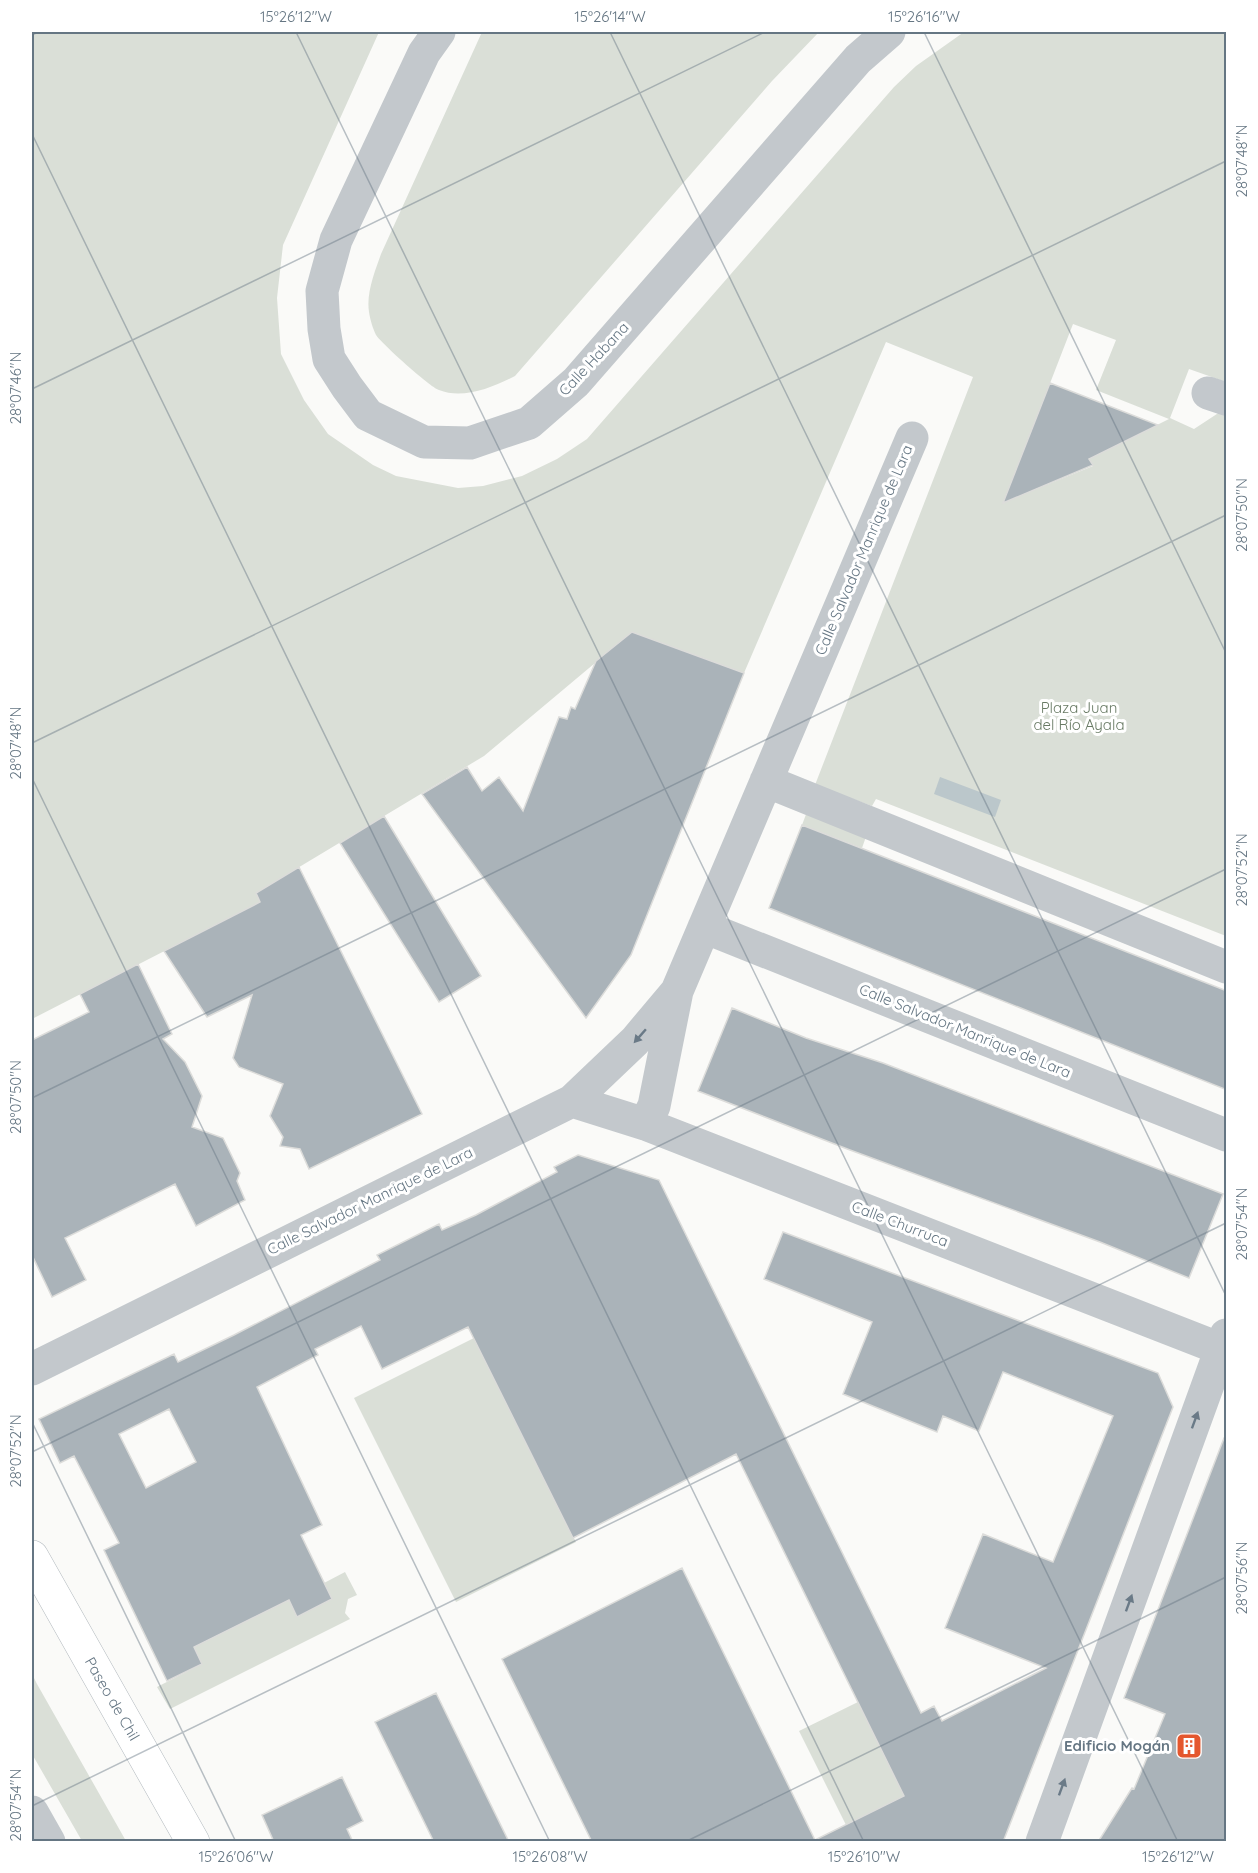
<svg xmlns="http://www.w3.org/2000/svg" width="1258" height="1873" viewBox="0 0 1258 1873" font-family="Quicksand,sans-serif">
  <rect width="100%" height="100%" fill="#fafaf8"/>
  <!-- green -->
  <path fill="#dadfd7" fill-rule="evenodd" d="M32 32H379L283 245 277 298 281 354 304 400 328 434 373 465 396 476 458 488 483 486 522 476 557 459 587 439 894 87 916 66 964 32H1226V382L1189 369 1170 418 1194 429 1223 410 1226 412V936L876 799 872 806 815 785 973 377 886 342 744 673 632 632 484 756 256 893 260 902 32 1019ZM1073 324 1116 340 1096 390 1169 419 1089 459 1093 466 1004 502Z
    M482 32H819L772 81 515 376C493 387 463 400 439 390 430 387 381 343 376 335 373 329 370 319 369 312 366 293 375 271 381 254Z
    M808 809 868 831 862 848 802 825Z
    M474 1338 576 1542 456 1602 354 1398Z
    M345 1572 357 1595 348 1599 345 1613 350 1619 170 1709 157 1687 202 1664 194 1647 289 1600 298 1616 331 1599 324 1583Z
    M32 1674 37 1684 126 1841H82L32 1754Z
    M858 1702 904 1796 846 1825 799 1731Z"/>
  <!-- water -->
  <path fill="#bbc7cb" d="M940 777 1001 800 995 817 934 794Z"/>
  <!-- building -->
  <path fill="#aab3b9" stroke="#dcdcda" stroke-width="1.5" fill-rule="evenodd" d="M1050 383 1158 425 1089 459 1093 465 1003 503Z
    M632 632 744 673 631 955 586 1018 422 794 467 767 482 791 499 777 523 811 559 717 567 719 571 707 575 709 596 661Z
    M384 816 481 976 439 1002 340 843Z
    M802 825 1227 991V1090L769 908Z
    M299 867 422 1114 309 1169 300 1149 280 1146 283 1137 270 1116 283 1084 239 1067 233 1058 252 995 207 1017 164 951 260 902 256 893Z
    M138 964 172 1034 163 1039 185 1062 202 1096 192 1127 223 1138 240 1173 237 1181 245 1200 196 1226 175 1184 65 1238 86 1280 52 1297 32 1255V1040L89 1012 80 994Z
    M732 1008 806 1038 883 1063 1223 1194 1189 1278 1100 1242 850 1150 698 1091Z
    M578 1155 659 1180 921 1713 934 1706 942 1721 1046 1668 945 1628 983 1534 1053 1562 1113 1416 1003 1372 979 1431 943 1416 937 1432 843 1394 872 1322 764 1279 783 1232 1158 1373 1173 1407 1003 1842H592L502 1659 682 1568 815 1840 904 1796 736 1454 573 1538 468 1327 382 1369 361 1326 315 1349 318 1355 257 1387 322 1525 301 1535 332 1599 297 1617 289 1600 194 1647 202 1664 167 1681 104 1550 119 1543 74 1456 60 1463 39 1419 174 1354 178 1362 234 1335 380 1260 377 1255 439 1224 442 1230 476 1215 557 1172 554 1167ZM169 1409 196 1462 146 1488 119 1434Z
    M1224 1438H1227V1842H1098L1132 1788 1134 1789 1165 1714 1124 1698Z
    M436 1693 509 1842H434L375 1722Z
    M342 1777 363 1821 347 1829 353 1842H274L262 1815Z"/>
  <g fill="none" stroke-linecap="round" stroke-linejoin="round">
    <!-- secondary casing -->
    <g stroke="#b3babf" stroke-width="34">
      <path id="secondary" d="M32 1557 193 1842"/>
    </g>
    <!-- street -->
    <path stroke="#c3c8cc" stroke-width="33" d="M439 32 424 53 336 240 322 291 324 329 329 359 347 387 368 415 424 442 470 443 529 423 576 382 858 59 889 32
      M1208 393 1226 399
      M766 781 1226 967
      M704 927 1226 1135
      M572 1101 645 1124 1226 1351
      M645 1124 654 1106 677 991 912 438
      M32 1369 572 1101 635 1041 677 991
      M32 1812 49 1842
      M1042 1842 1226 1335"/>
    <!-- secondary -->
    <use href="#secondary" stroke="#fff" stroke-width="33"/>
  </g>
  <!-- one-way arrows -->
  <defs><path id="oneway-solid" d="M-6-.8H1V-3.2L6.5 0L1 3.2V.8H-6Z" transform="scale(1.5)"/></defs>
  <g fill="#6a7a87">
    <use href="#oneway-solid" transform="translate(640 1036) rotate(131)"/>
    <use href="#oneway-solid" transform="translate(1195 1420) rotate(-70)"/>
    <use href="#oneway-solid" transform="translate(1129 1603) rotate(-70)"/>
    <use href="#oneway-solid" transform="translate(1062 1787) rotate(-70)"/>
  </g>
  <!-- ticks -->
  <path fill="none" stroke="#657683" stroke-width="1.5" stroke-opacity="0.45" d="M296 32 1178 1842M610 32 1226 1296M924 32 1226 653M32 35 38 32M32 134 864 1842M32 389 765 32M32 743 1226 161M32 778 550 1842M32 1098 1226 515M32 1422 236 1842M32 1452 1226 869M32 1806 1226 1223M685 1842 1226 1577"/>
  <!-- icons -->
  <defs>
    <g id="building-square" transform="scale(1.35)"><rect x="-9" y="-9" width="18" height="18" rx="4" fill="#e4572e" stroke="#fff"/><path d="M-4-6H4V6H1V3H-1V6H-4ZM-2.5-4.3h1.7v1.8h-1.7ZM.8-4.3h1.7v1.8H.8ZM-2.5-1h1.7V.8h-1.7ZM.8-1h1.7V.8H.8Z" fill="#fff"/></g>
  </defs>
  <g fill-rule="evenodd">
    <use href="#building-square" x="1189" y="1746"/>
  </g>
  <g text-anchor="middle" stroke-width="6" stroke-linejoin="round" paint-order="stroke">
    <!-- street labels -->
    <g font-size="15" fill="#657683" stroke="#fff">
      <text transform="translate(594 359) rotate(-47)" y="5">Calle Habana</text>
      <text transform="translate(864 550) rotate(-67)" y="5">Calle Salvador Manrique de Lara</text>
      <text transform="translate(965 1031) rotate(22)" y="5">Calle Salvador Manrique de Lara</text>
      <text transform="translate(370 1201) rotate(-26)" y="5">Calle Salvador Manrique de Lara</text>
      <text transform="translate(900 1224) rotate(21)" y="5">Calle Churruca</text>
      <text transform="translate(112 1699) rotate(60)" y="5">Paseo de Chil</text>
    </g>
    <!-- park labels -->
    <g font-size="15" fill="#687a64" stroke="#fff">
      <text x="1079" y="713">Plaza Juan<tspan x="1079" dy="17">del Río Ayala</tspan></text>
    </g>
    <!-- poi labels -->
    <g font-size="15" font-weight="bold" fill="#657683" stroke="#fff" text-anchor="end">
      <text x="1170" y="1751">Edificio Mogán</text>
    </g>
  </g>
  <!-- border -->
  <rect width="1258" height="1873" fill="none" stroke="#ffffff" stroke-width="66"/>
  <rect x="33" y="33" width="1192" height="1807" fill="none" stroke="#657683" stroke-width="2"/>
  <g font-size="15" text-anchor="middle" fill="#657683">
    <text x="296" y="22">15°26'12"W</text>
    <text x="610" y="22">15°26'14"W</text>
    <text x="924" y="22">15°26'16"W</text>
    <text transform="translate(1242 161) rotate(-90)" y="5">28°07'48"N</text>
    <text transform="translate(16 388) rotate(-90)" y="5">28°07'46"N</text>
    <text transform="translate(1242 515) rotate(-90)" y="5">28°07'50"N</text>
    <text transform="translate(16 743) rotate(-90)" y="5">28°07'48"N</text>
    <text transform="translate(1242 870) rotate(-90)" y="5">28°07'52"N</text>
    <text transform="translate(16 1097) rotate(-90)" y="5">28°07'50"N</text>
    <text transform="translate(1242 1224) rotate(-90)" y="5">28°07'54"N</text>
    <text transform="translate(16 1451) rotate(-90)" y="5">28°07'52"N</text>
    <text transform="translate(1242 1578) rotate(-90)" y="5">28°07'56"N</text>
    <text transform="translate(16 1805) rotate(-90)" y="5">28°07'54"N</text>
    <text x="236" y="1862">15°26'06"W</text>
    <text x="550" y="1862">15°26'08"W</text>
    <text x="864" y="1862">15°26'10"W</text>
    <text x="1178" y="1862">15°26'12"W</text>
  </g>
</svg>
